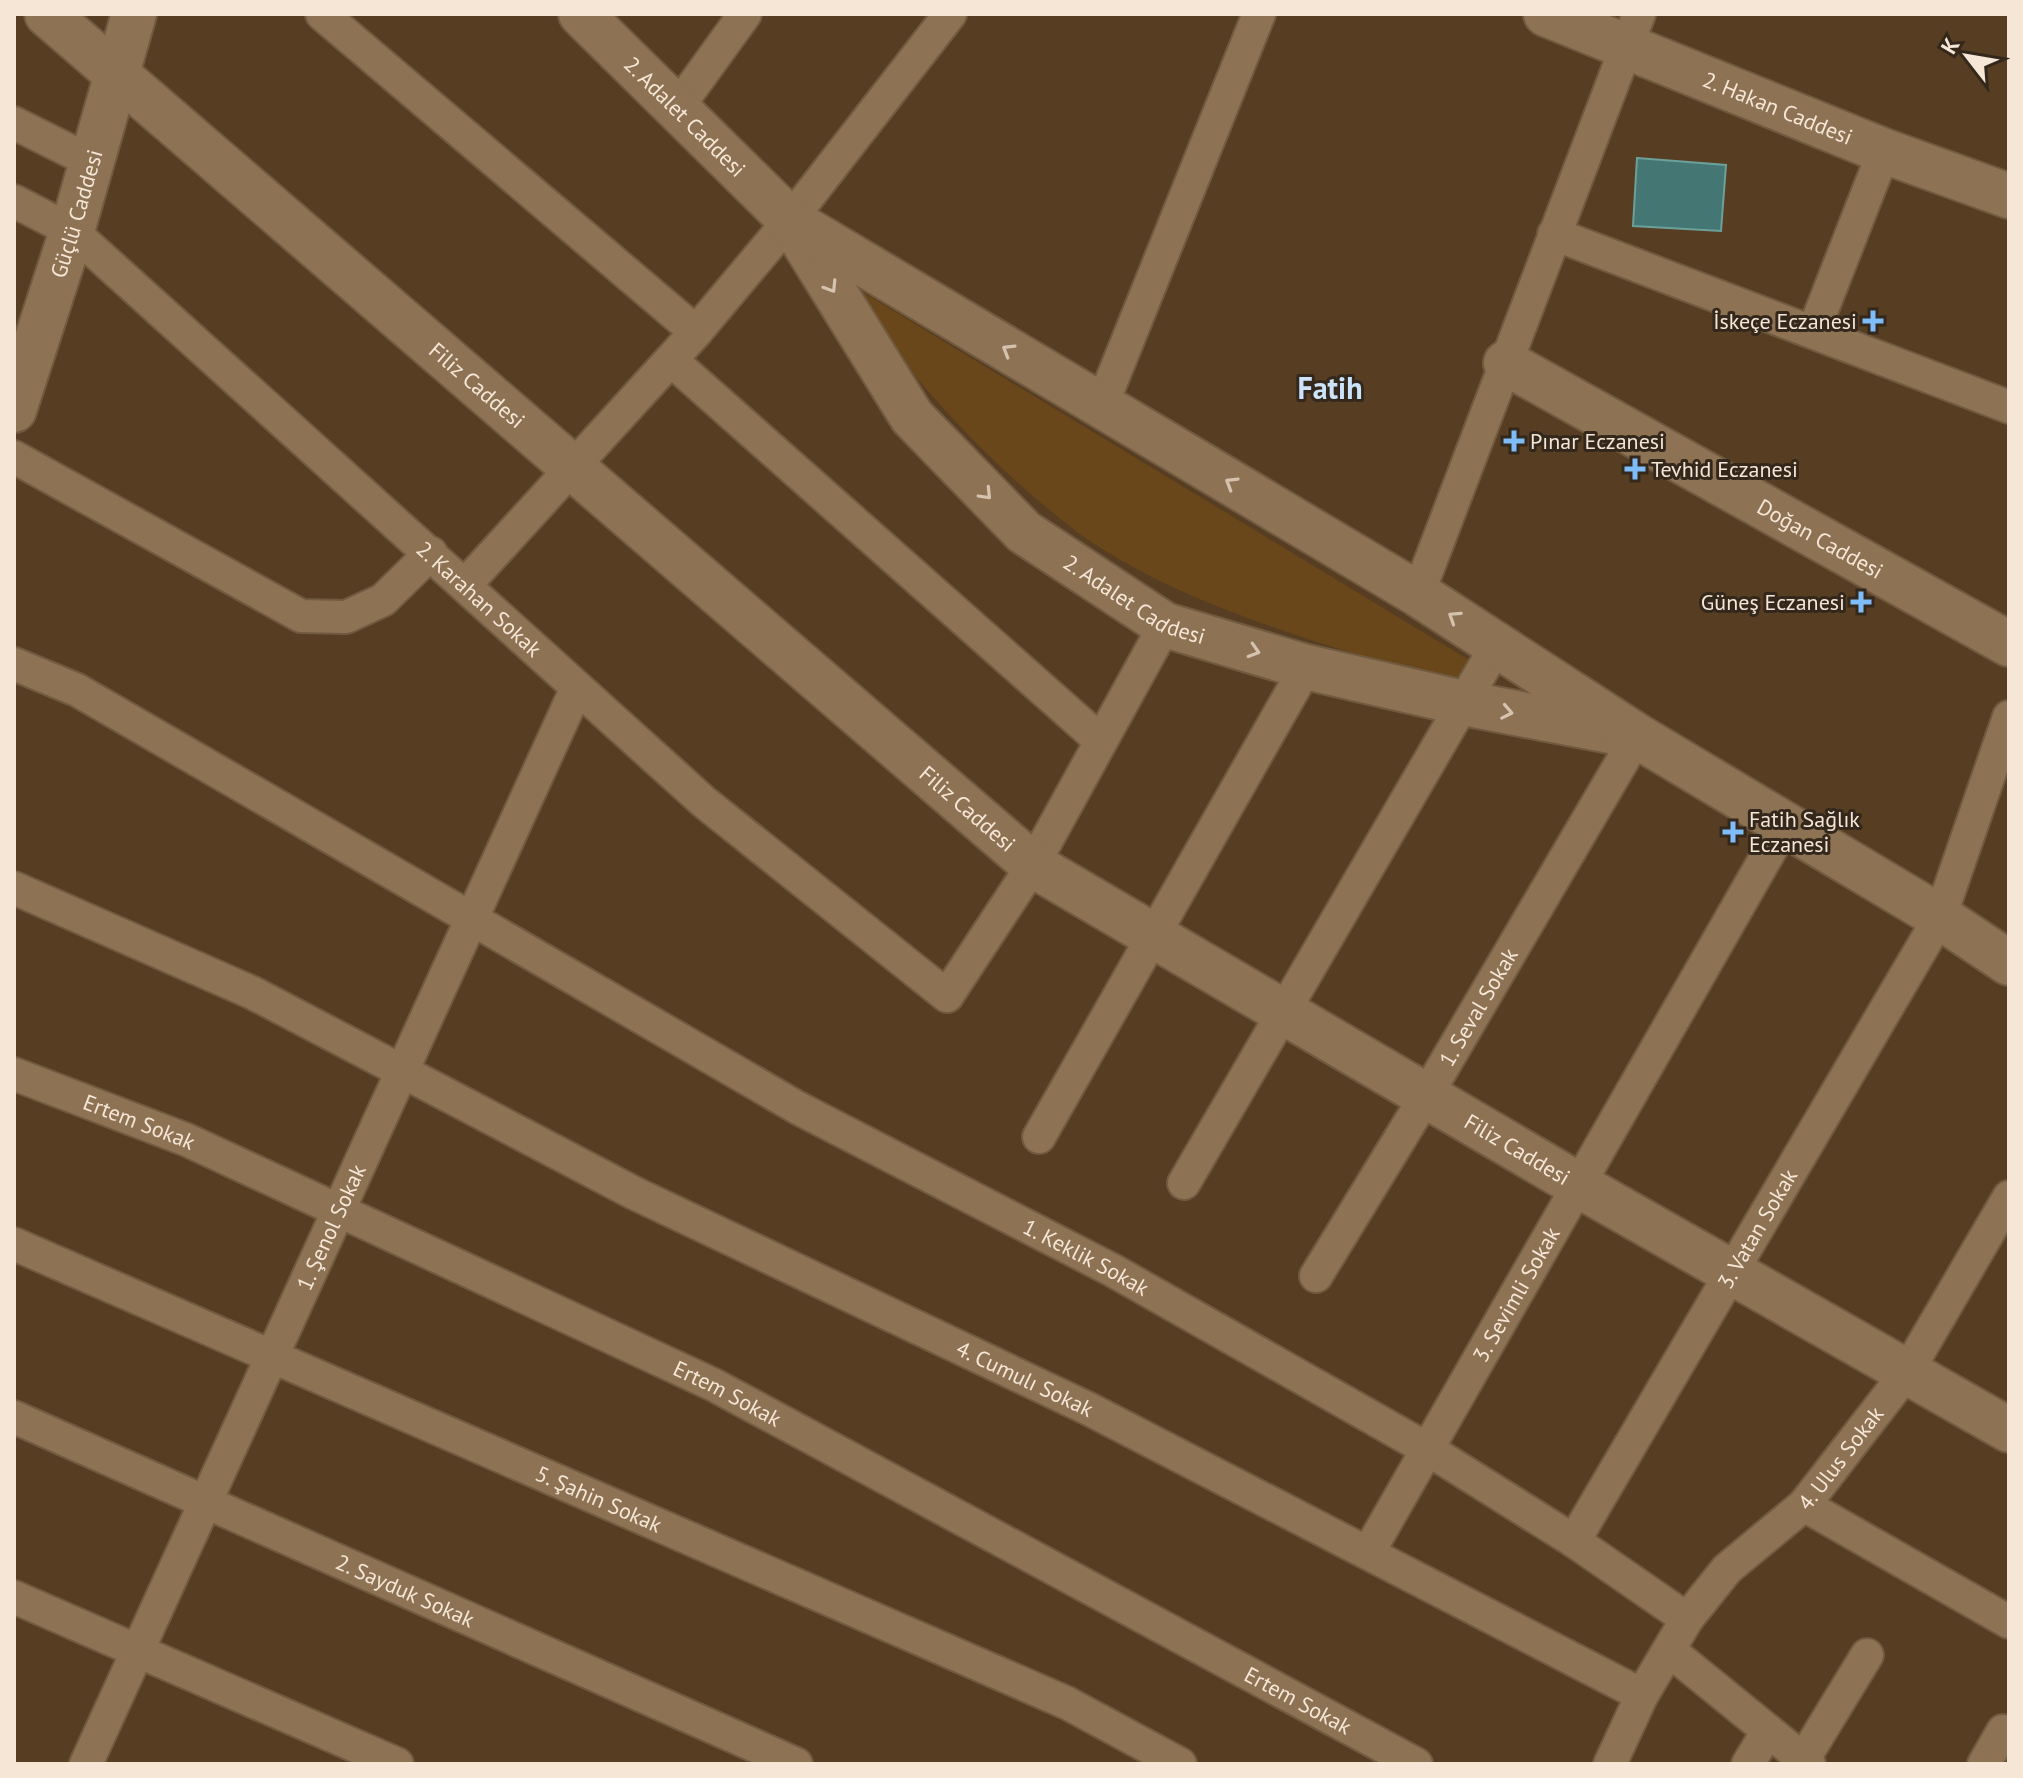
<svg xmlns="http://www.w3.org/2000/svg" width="2023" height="1778" viewBox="0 0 2023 1778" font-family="'PT Sans',sans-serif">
  <rect width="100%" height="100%" fill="#573e22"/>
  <!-- green -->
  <path fill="#6a471a" d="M859 290 1472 662 1456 684C1335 648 1178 606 1076 531 1023 491 971 440 927 390 901 361 881 322 859 290Z"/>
  <!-- building -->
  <path fill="#447773" stroke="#6ca09b" stroke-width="2" d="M1637 158 1726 165 1721 231 1633 226Z"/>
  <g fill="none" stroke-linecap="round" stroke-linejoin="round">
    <!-- minor casing -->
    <g stroke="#705a40" stroke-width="36">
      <g id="minor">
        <path d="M322 14 696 332"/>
        <path d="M677 108 745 14"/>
        <path d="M14 123 92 162"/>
        <path id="s1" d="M14 201 72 231 704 802 947 996 1033 865 1165 625"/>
        <path d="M1554 234 2009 407"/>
        <path d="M1814 330 1884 151"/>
        <path d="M671 360 1101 741"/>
        <path d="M1101 407 1259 14"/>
        <path d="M14 457 301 616 346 617 383 600 431 553"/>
        <path d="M466 584 696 332 790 220 950 14"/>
        <path d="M1418 594 1639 14"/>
        <path id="s2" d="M14 664 77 690 798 1108 1114 1271 1429 1450 1574 1541 1687 1619"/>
        <path id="s3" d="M14 888 253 993 634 1193 1089 1409 1642 1695"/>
        <path id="s4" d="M14 1074 187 1140 714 1385 1416 1764"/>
        <path d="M1039 1137 1306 667"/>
        <path d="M1184 1183 1497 645"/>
        <path id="s5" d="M14 1244 1067 1703 1180 1764"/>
        <path id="s6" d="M1316 1276 1426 1096 1637 736"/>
        <path id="s7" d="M14 1417 796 1764"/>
        <path d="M1804 1505 2009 1622"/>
        <path id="s8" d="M1574 1541 1940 917 2009 717"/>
        <path id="s9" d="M1368 1553 1784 826"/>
        <path d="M14 1597 397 1764"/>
        <path d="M1670 1651 1809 1764"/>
        <path d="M1803 1760 1867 1655"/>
        <path id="s10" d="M86 1764 576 690"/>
        <path id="s11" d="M1610 1764 1642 1695 1687 1619 1727 1569 1804 1505 1907 1372 2009 1197"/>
        <path d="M1748 1764 1768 1731"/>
        <path d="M1984 1764 2003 1731"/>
      </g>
    </g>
    <!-- secondary casing -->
    <g stroke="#705a40" stroke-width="48">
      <g id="secondary">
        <path id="s12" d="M47 14 1033 865 1580 1186 2009 1430"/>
        <path id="s13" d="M581 14 790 220 912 417 1024 532 1165 625 1306 667 1463 703 1615 732"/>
        <path id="s14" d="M1546 14 1884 151 2009 196"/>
        <path d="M790 220 1418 594 1637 736 1940 917 2009 963"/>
        <path id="s15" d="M1506 363 2009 644"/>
        <path id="s16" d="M14 410 72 231 134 14"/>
      </g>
    </g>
    <!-- minor -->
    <use href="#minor" stroke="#8d7254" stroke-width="32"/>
    <!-- secondary -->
    <use href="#secondary" stroke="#8d7254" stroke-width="44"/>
  </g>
  <!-- one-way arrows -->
  <defs><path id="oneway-chevron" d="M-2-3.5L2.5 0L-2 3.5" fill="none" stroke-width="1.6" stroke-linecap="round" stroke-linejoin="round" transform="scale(2)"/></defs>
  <g stroke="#d6c3af">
    <use href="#oneway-chevron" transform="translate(831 287) rotate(58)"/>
    <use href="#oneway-chevron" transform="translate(1008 350) rotate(-149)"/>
    <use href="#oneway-chevron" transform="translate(1231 483) rotate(-149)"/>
    <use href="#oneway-chevron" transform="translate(986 494) rotate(46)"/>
    <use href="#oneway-chevron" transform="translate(1454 617) rotate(-147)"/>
    <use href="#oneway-chevron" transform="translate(1254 651) rotate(17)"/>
    <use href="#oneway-chevron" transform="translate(1507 712) rotate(11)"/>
  </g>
  <!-- markers -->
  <g fill="#7fbdfa" stroke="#33281b" stroke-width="3">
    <path d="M1869 309h8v8h8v8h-8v8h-8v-8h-8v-8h8z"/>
    <path d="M1510 429h8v8h8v8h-8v8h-8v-8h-8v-8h8z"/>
    <path d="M1631 457h8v8h8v8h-8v8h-8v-8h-8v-8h8z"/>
    <path d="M1857 590h8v8h8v8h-8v8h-8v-8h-8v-8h8z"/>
    <path d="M1729 820h8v8h8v8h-8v8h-8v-8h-8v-8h8z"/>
  </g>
  <g text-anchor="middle" stroke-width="6" stroke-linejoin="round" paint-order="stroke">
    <!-- street labels -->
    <g font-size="22" fill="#f5e6d6" stroke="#33281b">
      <text dy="8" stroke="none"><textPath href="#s14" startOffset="250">2. Hakan Caddesi</textPath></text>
      <text dy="8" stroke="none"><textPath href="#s13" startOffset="146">2. Adalet Caddesi</textPath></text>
      <text dy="8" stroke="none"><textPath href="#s16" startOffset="206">Güçlü Caddesi</textPath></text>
      <text dy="8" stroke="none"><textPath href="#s12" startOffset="568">Filiz Caddesi</textPath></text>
      <text dy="8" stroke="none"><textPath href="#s15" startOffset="360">Doğan Caddesi</textPath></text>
      <text dy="8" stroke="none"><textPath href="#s13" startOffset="816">2. Adalet Caddesi</textPath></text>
      <text dy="8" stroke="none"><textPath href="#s1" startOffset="614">2. Karahan Sokak</textPath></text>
      <text dy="8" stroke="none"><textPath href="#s12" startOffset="1216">Filiz Caddesi</textPath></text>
      <text dy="8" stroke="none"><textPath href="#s6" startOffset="314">1. Seval Sokak</textPath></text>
      <text dy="8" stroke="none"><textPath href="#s4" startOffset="134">Ertem Sokak</textPath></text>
      <text dy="8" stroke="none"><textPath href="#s12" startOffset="1864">Filiz Caddesi</textPath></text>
      <text dy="8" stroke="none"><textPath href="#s10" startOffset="590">1. Şenol Sokak</textPath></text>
      <text dy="8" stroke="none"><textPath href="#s8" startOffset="362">3. Vatan Sokak</textPath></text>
      <text dy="8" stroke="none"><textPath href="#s2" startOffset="1226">1. Keklik Sokak</textPath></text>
      <text dy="8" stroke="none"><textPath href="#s9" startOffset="298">3. Sevimli Sokak</textPath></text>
      <text dy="8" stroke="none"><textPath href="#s3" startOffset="1124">4. Cumulı Sokak</textPath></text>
      <text dy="8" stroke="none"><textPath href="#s4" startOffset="782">Ertem Sokak</textPath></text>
      <text dy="8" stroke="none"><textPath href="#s11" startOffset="388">4. Ulus Sokak</textPath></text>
      <text dy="8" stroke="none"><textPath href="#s5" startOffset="638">5. Şahin Sokak</textPath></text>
      <text dy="8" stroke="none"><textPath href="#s7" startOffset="428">2. Sayduk Sokak</textPath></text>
      <text dy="8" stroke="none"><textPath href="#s4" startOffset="1430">Ertem Sokak</textPath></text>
    </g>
    <!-- poi labels -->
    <g font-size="22" fill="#f5e6d6" stroke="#33281b" text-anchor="start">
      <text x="1857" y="329" text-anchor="end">İskeçe Eczanesi</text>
      <text x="1530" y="449">Pınar Eczanesi</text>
      <text x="1651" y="477">Tevhid Eczanesi</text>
      <text x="1845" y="610" text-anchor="end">Güneş Eczanesi</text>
      <text x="1749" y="827">Fatih Sağlık<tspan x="1749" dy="25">Eczanesi</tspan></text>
    </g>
    <!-- district labels -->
    <g font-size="30" font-weight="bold" fill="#cce3fa" stroke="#33281b">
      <text x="1330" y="399">Fatih</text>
    </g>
  </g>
  <!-- border -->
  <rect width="2023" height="1778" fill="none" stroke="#f5e6d6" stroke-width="32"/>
  <!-- north arrow -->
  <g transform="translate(1967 56) rotate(301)" stroke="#33281b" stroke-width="6" paint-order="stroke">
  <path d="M0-6L14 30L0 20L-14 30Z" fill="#f5e6d6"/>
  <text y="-12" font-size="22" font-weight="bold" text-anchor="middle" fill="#f5e6d6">K</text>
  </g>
</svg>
